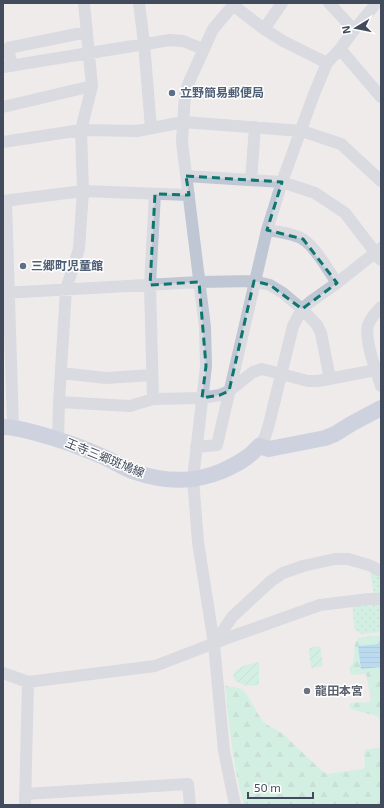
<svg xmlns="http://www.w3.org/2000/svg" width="384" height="808" viewBox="0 0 384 808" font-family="'Exo 2','Noto Sans JP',sans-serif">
  <defs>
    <pattern id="forest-firs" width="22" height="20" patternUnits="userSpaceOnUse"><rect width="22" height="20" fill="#b2f3d7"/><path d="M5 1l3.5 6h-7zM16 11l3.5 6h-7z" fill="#9ad2bb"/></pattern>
    <pattern id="park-dots" width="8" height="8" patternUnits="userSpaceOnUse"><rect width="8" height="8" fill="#b2f3d7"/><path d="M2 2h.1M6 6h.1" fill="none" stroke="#9ad2bb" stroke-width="1.8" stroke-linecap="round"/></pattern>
    <pattern id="garden-furrows" width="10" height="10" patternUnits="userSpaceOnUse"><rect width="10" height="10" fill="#b2f3d7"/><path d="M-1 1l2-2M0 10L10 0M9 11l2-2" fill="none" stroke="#9ad2bb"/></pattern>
    <pattern id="water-rules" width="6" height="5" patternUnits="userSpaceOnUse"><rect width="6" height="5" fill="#7ac6f5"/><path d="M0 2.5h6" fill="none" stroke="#66a3c9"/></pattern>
  </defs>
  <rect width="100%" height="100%" fill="#efebeb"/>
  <!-- forest -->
  <path fill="url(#forest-firs)" d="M381 635V722L377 716 351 709 349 705 351 703 369 702 371 699 366 674 352 675 350 672V667L353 663 355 643 358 638Z
    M225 686 234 687 242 689 246 693 261 719 266 724 283 734 322 771 327 774 363 769 365 766 364 753 365 750 381 747V805H244C233 766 229 726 225 686Z"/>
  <!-- park -->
  <path fill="url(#park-dots)" d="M370 571 381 577V594L374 595Z
    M381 603V632L362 634 355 630 352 605Z"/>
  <!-- garden -->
  <path fill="url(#garden-furrows)" d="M320 646 323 666 311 668 309 648Z
    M259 662V685L246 686 235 681 233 675C237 666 250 664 259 662Z"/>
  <!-- water -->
  <path fill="url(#water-rules)" d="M381 644V667L361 669 358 646Z"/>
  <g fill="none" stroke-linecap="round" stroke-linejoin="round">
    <!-- minor -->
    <path stroke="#bfc7d5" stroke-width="12" d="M139 3 144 43 151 128
      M235 3 213 29 189 82 185 94 182 142 205 327 206 366 193 479 198 542 214 644 224 751 235 805
      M329 3 354 30
      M234 6 264 29 283 41 327 63
      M264 29 282 3
      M340 49 381 97
      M12 66 8 48 87 32
      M3 67 170 40 183 41 203 49
      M3 107 92 86
      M3 142 81 130 137 131 183 122 302 131 341 144 381 181
      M186 176 282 182 315 193 345 213 381 260
      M251 180 255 127
      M3 201 83 191 189 195
      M6 201 13 427
      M267 230C278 232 294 233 304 240 315 247 329 271 337 283
      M3 293 199 282 254 281 270 285 283 293 302 309 317 325 321 333 330 379
      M381 307C376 312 371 318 368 325 364 340 376 371 381 386
      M61 373 106 378 152 375
      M153 399 150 285 155 194
      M59 402 130 406 153 399 202 398 220 395 229 391 253 372 262 369 308 381H318L376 370
      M58 439 59 402 66 289 79 249 83 191 81 130 92 86 84 3
      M259 446 265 437 269 424 293 326 302 309 310 302 337 283 381 248
      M196 447 217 445 267 230 282 182 314 94 327 63 340 49 354 30 374 6
      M214 644 232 617 271 581 283 573 303 566 335 559H348L369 565 381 571
      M3 673 28 682 155 666 233 636 320 605 369 599H381
      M25 794 188 784 190 805
      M25 805 28 682"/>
    <!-- major -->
    <path stroke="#a7b4ce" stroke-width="16" d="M3 427C14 427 25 430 36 433 58 439 79 446 99 455 112 460 123 468 135 472 164 482 194 483 222 471 237 464 249 458 259 446L269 449 325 438 335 434 351 424 381 408"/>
  </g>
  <!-- marked area -->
  <path d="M0 0H384V808H0ZM186 176 282 182 267 230 303 239 337 283 302 309 270 285 254 281 229 391 220 395 202 398 206 366 199 282 150 285 155 194 189 195Z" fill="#efebeb" fill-opacity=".55" fill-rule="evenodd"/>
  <path fill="none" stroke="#0f766e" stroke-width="3" stroke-dasharray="8 5" stroke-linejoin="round" d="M186 176 282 182 267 230 303 239 337 283 302 309 270 285 254 281 229 391 220 395 202 398 206 366 199 282 150 285 155 194 189 195Z"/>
  <!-- markers -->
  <g fill="#5c6f8a" stroke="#fff" stroke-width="1.5">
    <circle cx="172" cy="93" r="4"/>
    <circle cx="23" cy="266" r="4"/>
  </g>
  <circle fill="#6b7280" stroke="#fff" stroke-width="1.5" cx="307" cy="691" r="4"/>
  <g text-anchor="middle" stroke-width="3" stroke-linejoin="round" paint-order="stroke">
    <!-- service labels -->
    <g font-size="12" font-weight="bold" fill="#4e5e75" stroke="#fff" text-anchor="start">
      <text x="180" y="97">立野簡易郵便局</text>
      <text x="31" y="270">三郷町児童館</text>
    </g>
    <!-- street labels -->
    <g font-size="12" fill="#424b5b" stroke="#fff">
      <text transform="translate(105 458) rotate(22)" y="4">王寺三郷斑鳩線</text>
    </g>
    <!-- worship labels -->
    <g font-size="12" font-weight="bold" fill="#5b616d" stroke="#fff" text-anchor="start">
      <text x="315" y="695">龍田本宮</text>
    </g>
  </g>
  <!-- border -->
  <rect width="384" height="808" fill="none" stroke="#424b5b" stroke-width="8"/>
  <!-- north arrow -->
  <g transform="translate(356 28) rotate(260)" stroke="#ffffff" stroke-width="3" paint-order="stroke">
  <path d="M0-3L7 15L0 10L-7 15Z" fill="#424b5b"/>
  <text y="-6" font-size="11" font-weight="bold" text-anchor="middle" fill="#424b5b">N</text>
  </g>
  <!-- scale -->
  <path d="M248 792v6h65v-6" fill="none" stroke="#424b5b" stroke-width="2"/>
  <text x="254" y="792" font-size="12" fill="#424b5b" stroke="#ffffff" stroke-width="3" paint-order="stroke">50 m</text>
</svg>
